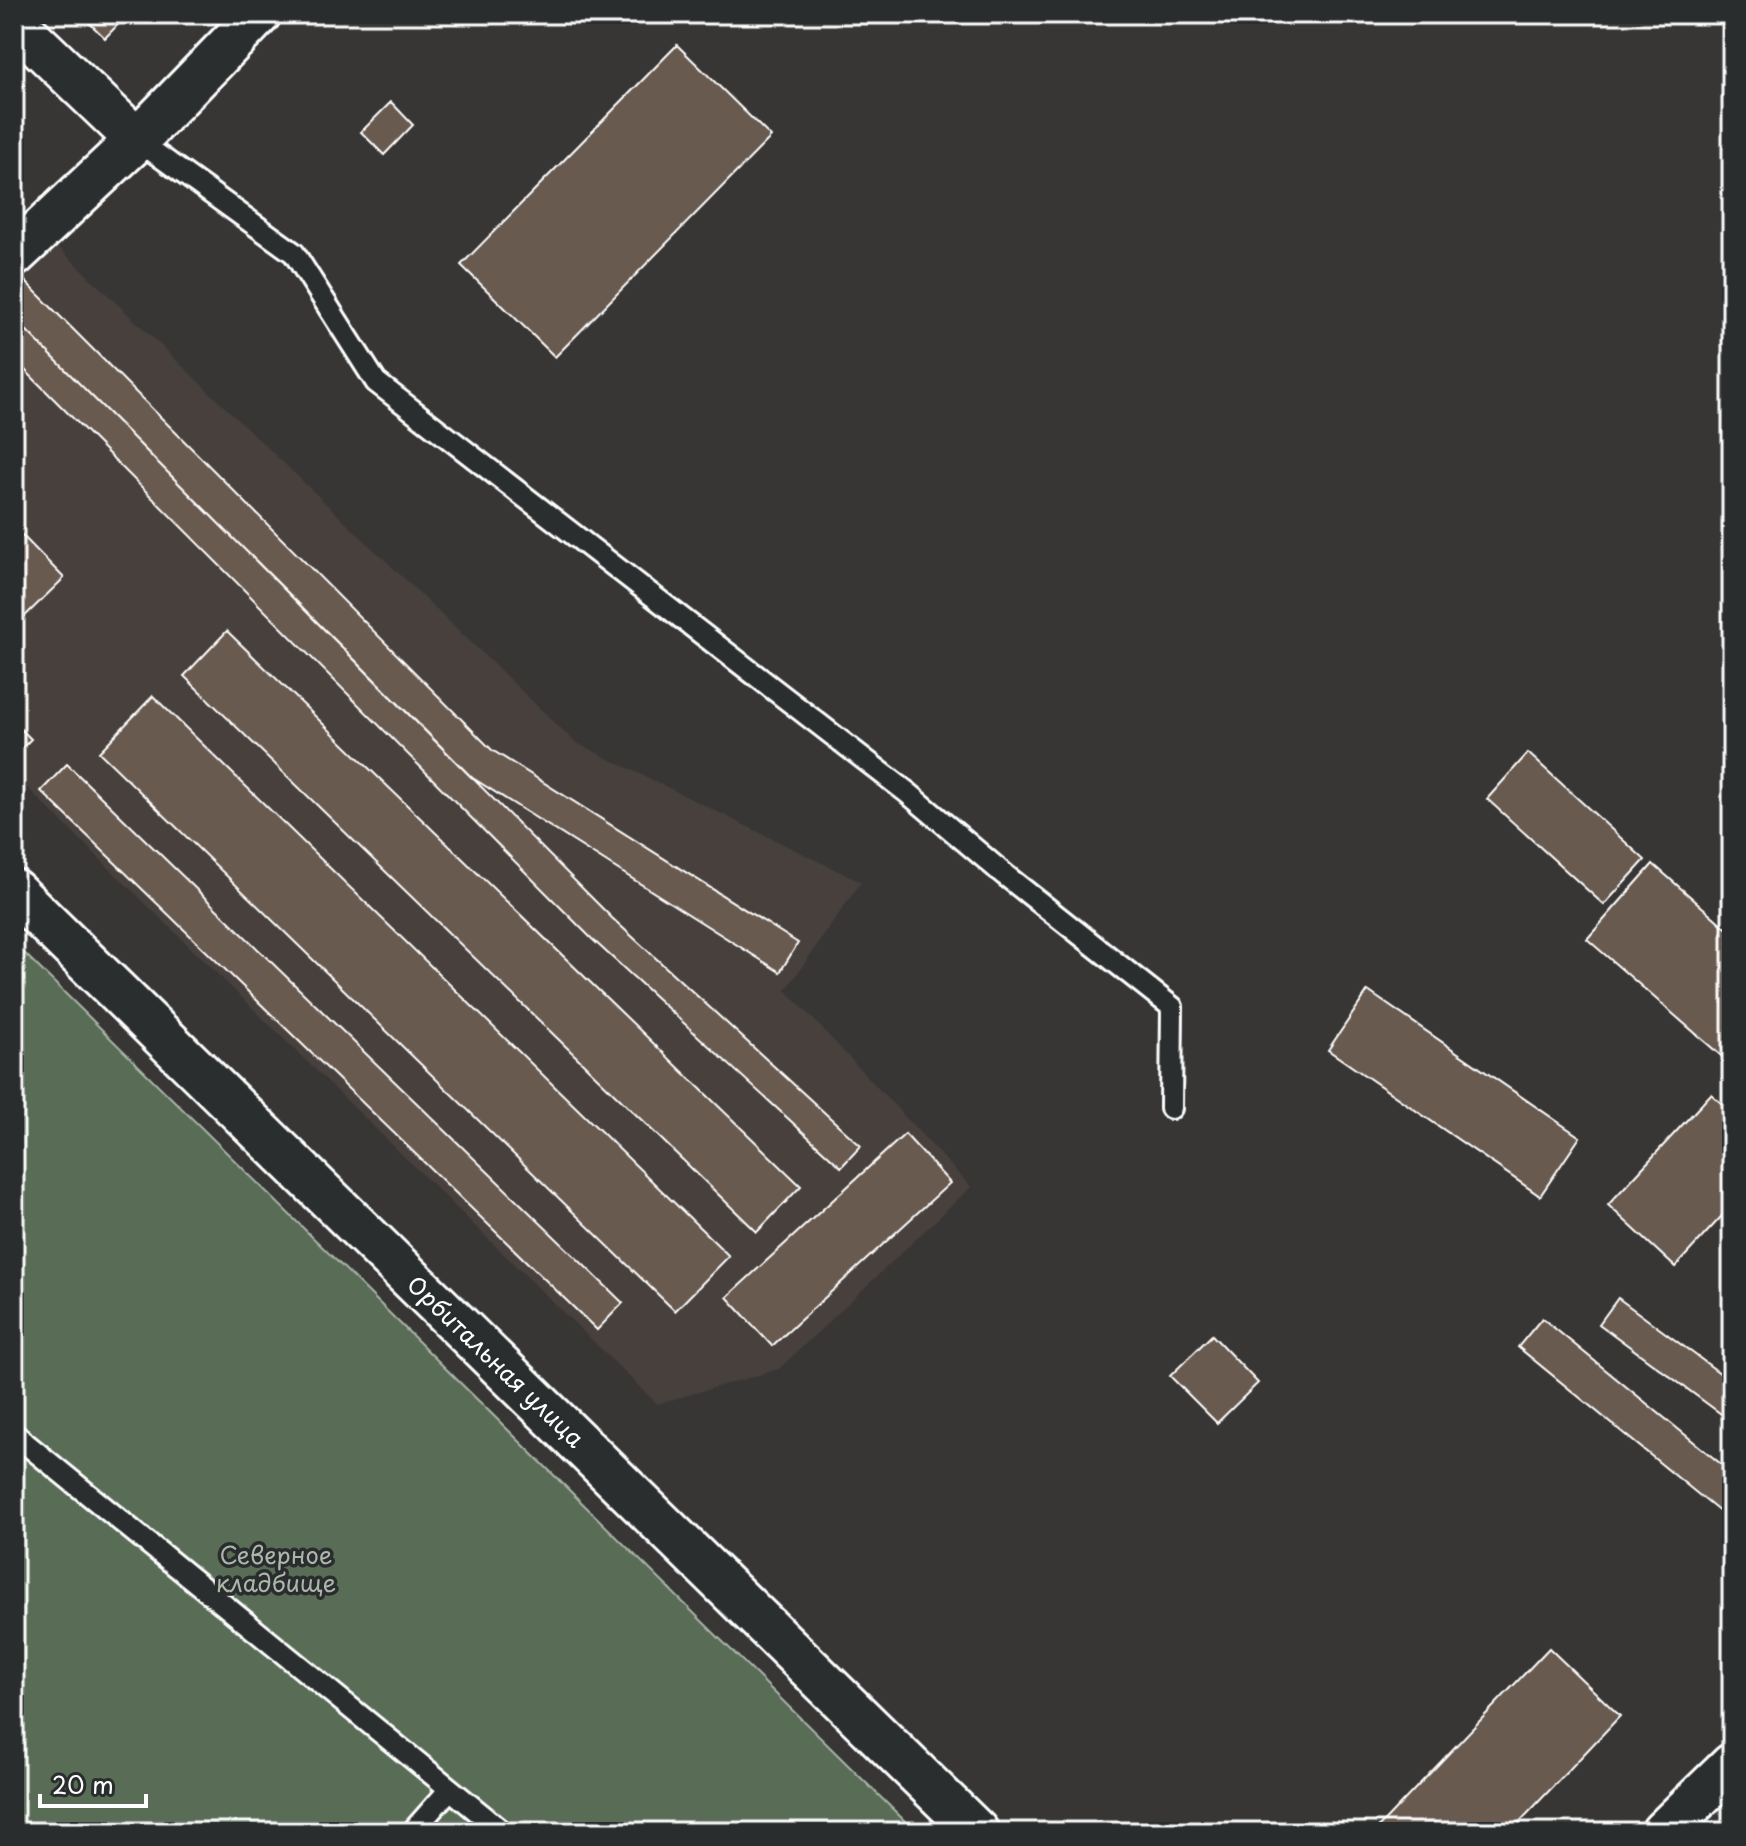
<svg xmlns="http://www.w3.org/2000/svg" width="1746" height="1846" viewBox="0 0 1746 1846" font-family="'Playpen Sans',sans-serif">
  <rect width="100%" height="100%" fill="#373635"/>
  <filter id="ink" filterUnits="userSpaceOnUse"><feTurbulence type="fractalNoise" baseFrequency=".0125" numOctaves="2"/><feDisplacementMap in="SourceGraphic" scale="16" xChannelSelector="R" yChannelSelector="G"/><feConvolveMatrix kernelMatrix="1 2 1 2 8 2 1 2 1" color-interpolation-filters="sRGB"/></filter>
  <g filter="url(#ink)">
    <!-- built -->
    <path fill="#46413d" d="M56 245 575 742 861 882 786 990 971 1187 779 1369 657 1404 14 775V287Z"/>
    <!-- green -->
    <path fill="#586c57" stroke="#acb6ab" stroke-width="2" d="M14 943 916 1832H14Z"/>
    <!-- building -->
    <path fill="#695a50" stroke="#fff" stroke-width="2" d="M80 14H128L105 38Z
      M677 45 771 137 555 357 461 265Z
      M391 102 413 125 384 155 361 132Z
      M20 276 492 750 798 943 780 972 471 777 14 318V282Z
      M14 318 612 918 861 1146 841 1167 592 939 14 359Z
      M14 527 64 578 19 622 14 616Z
      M227 631 801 1186 757 1232 184 676Z
      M153 696 729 1256 675 1311 99 752Z
      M14 722 31 739 14 756Z
      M1528 753 1645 860 1604 905 1487 799Z
      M67 764 623 1303 597 1330 41 791Z
      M1653 864 1732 933V1053L1726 1060 1587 939Z
      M1368 991 1580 1137 1540 1196 1328 1050Z
      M1711 1094 1732 1113V1205L1675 1267 1608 1205Z
      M905 1134 950 1183 772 1346 727 1297Z
      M1618 1298 1732 1382V1422L1599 1324Z
      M1542 1318 1732 1473V1522L1518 1347Z
      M1212 1335 1258 1383 1217 1423 1170 1376Z
      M1549 1648 1620 1716 1510 1832H1374Z"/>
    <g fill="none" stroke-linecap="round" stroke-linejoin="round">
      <!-- lane casing -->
      <g stroke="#fff" stroke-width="26">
        <path id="lane" d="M137 140 294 253 376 382 908 793 1005 875 1172 1007 1171 1108
          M14 1434 503 1832
          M412 1832 450 1789"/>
      </g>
      <!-- street casing -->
      <g stroke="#fff" stroke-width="48">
        <path id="street" d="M14 22 137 140
          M14 255 137 140 259 14
          M14 891 977 1832
          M1663 1832 1732 1765"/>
      </g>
      <!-- lane -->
      <use href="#lane" stroke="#2a2d2e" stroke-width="20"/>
      <!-- street -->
      <use href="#street" stroke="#2a2d2e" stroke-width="42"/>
    </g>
  </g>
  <g text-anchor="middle" stroke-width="7" stroke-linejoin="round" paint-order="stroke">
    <!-- street labels -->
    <g font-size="24" fill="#fff" stroke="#2a2d2e">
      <text transform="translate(495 1362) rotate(44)" y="8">Орбитальная улица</text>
    </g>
    <!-- park labels -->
    <g font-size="24" fill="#acb6ab" stroke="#2a2d2e">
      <text x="276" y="1564">Северное<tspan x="276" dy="28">кладбище</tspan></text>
    </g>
  </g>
  <!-- margin -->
  <rect width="1746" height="1846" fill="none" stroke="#2a2d2e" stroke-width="48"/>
  <rect x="24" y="24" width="1698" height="1798" fill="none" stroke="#fff" stroke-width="3" filter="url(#ink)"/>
  <!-- scale -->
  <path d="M40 1794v12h106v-12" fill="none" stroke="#ffffff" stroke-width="4"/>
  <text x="52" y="1794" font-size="24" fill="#ffffff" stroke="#2a2d2e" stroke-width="6" paint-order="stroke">20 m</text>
</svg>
